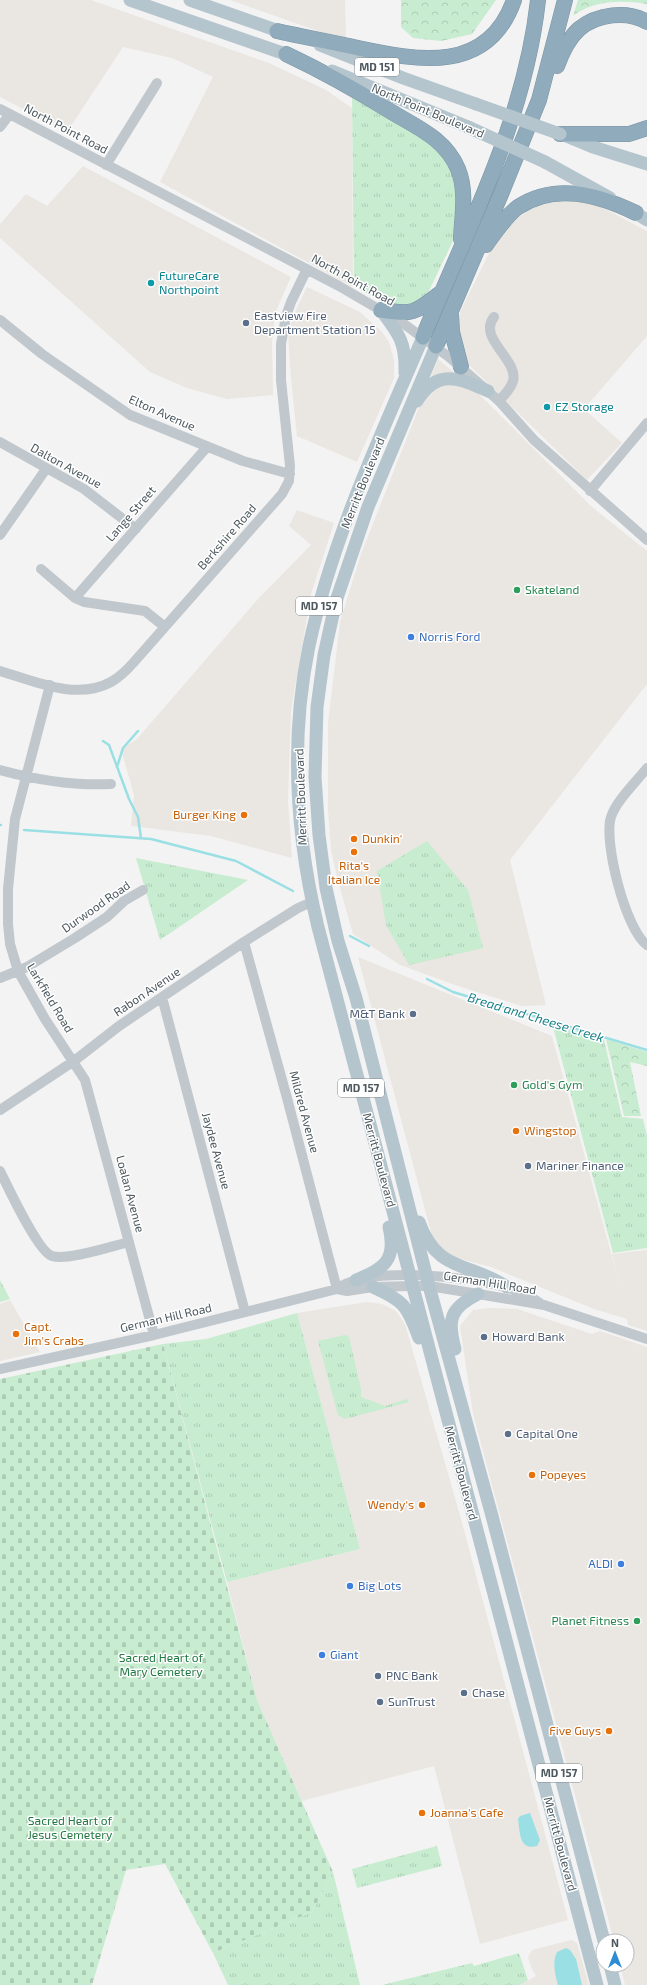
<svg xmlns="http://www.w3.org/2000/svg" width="647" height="1985" viewBox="0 0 647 1985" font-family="'Exo 2',sans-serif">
  <defs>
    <pattern id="grass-tufts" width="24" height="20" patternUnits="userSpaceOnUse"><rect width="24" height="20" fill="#c7ecd0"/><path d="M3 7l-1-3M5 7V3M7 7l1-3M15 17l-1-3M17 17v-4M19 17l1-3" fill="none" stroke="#adccb5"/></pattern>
    <pattern id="forest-crowns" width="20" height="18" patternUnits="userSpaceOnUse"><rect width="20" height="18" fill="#c7ecd0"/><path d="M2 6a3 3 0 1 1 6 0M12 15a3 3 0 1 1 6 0" fill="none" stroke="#adccb5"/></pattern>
    <pattern id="cemetery-stones" width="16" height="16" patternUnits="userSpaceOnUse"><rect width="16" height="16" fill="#c7ecd0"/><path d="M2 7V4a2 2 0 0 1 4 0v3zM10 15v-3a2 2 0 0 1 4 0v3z" fill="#adccb5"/></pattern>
  </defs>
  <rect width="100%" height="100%" fill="#f4f3f3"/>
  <!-- commercial -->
  <path fill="#eae6e1" d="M0 0H91L269 63 326 90 352 108 353 287 160 182 213 77 172 58 123 47 67 132 0 97Z
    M230 0H345L346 41Z
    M83 166 291 277 275 313 272 342 273 395 227 399 187 388 150 372 0 238V224L26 194 47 206Z
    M558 200 594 203 647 231V336L584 409 622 443 587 480 467 363 455 340 461 310 499 233 530 209Z
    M307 287 360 312 382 332 389 342 394 360V378L357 462 297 436 291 379 288 333 294 314Z
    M438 359 476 391 592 507 647 551V684L510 860 546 1005 522 1006 458 986 400 965 353 934 338 881 331 850 328 809V723L340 622 361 554Z
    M297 510 334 523 311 594 291 711 288 801 292 858 211 836 131 826 134 795 121 749 137 739 258 599 311 545 289 526Z
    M358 957 552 1036 620 1286 612 1254 647 1250V1331L628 1325 627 1319 594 1309 491 1267 453 1257 440 1249 433 1238 428 1221Z
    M10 1300 40 1352 0 1361V1304Z
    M367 1302 382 1304 396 1311 405 1324 461 1519 568 1920 480 1944 434 1766 302 1801 257 1700 227 1582 360 1549 297 1313Z
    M491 1308 517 1309 592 1334 600 1331 647 1347V1985H625L620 1965H627V1941H614L473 1414 460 1326 473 1310Z
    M571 1940 577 1943 589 1985H520L536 1976 531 1967 528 1957 532 1950Z"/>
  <!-- grass -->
  <path fill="url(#grass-tufts)" d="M352 95 434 142 456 172 462 215 452 243 426 297 418 306 394 309 354 286Z
    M427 841 468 890 483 948 409 965 386 925 377 871Z
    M136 858 248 880 160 940Z
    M552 1023 604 1040 622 1117 643 1119 647 1136V1248L613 1253Z
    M0 1280 10 1299 0 1302Z
    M297 1313 360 1549 227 1582 163 1344 206 1339Z
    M345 1335 349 1337 361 1389V1397L385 1406 407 1399 409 1402 345 1419 338 1415 318 1341Z
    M437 1846 442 1866 357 1888 352 1869Z
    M333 1872 360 1985H228L213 1953 312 1912Z
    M519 1953 528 1980 520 1985H382L472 1963 474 1966Z"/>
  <!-- forest -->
  <path fill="url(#forest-crowns)" d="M401 0H496L472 34 441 41 413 38 401 27Z
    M578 0H647V4C621 0 594 0 573 16Z
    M606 1039 647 1052V1066L630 1062 641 1116H624Z"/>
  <!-- cemetery -->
  <path fill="url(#cemetery-stones)" d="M163 1344 257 1700 333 1872 312 1912 213 1953 165 1864 126 1870 92 1985H0V1379Z"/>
  <!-- water -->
  <path fill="#99dfe4" d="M530 1813 540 1840 537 1846C519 1851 520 1832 518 1819L520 1816Z
    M566 1948 570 1950 576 1959 582 1985H558C555 1975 552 1962 557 1952Z"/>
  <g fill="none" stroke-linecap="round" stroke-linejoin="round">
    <!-- stream -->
    <path stroke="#99dfe4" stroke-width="2.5" d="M103 741 109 745 129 799 138 817 141 838
      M117 767 123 748 138 731
      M0 825H1
      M24 830 151 839 236 861 293 891
      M350 936 369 946
      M427 979 453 992 647 1050"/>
    <!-- highway casing -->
    <g stroke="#7b96a7" stroke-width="16">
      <path id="highway" d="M277 31C304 37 331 42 358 48 419 61 488 74 514 0
        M286 54C322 71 356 90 390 111 416 127 445 138 458 169 467 191 462 216 461 239
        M557 66C562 52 568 39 579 29 597 14 627 10 647 22
        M560 134H629L647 128
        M486 245C495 232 505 217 518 207 556 182 599 195 636 213
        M381 310C413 315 415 313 439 294
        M451 315 452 332 461 367
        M423 337C468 227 525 120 538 0
        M436 346 501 194 539 100 565 0"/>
    </g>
    <!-- minor -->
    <path stroke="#c0c8cd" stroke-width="10" d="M0 109 339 286 404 324 449 357 499 401 534 440 647 540
      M0 127 10 114
      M106 165 157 83
      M494 317C477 338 519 360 513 381 511 389 504 395 499 401
      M0 320 42 354 130 415 243 461 290 474
      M0 442 84 489 136 529
      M590 491 647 423
      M0 535 46 469
      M41 569 75 598 84 602 145 611 165 627
      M75 598 207 447
      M0 671C34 681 76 701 111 682 120 677 127 670 134 662L282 494 289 481 290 466 281 380V344L286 316 291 302 307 269
      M50 685 15 819 8 889V924L10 944 18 971 45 1019 85 1080 154 1335
      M647 768C636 782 616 801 611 817 603 841 626 931 647 945
      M0 770C37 780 72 786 111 784
      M244 942 287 1098 337 1289
      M0 978 27 967 75 938 107 917 124 901 143 890
      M162 997 245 1312
      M0 1110 74 1061 119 1026 244 942 298 908 312 902
      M0 1171C8 1187 38 1252 52 1256 67 1261 112 1246 129 1242
      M337 1289C368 1265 469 1277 506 1287 518 1291 530 1296 540 1303
      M0 1369 154 1335 337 1289 347 1291 373 1287 412 1286H429L478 1294 544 1305 647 1339"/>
    <!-- major -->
    <path stroke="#b5c5ce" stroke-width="13" d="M130 0 294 57
      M190 0 287 34
      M320 45 403 78 476 104
      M332 71 468 127
      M564 135 593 147 647 164
      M545 162 610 198
      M627 208 647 220
      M381 310C399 334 406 342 405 373
      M423 337C380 437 332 539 309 646 290 739 296 836 318 927L597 1985
      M436 346 368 507 336 601 324 655 317 707 315 777 319 835 326 888 338 941 356 998 429 1286 492 1516 604 1941
      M417 401C437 368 459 378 488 391
      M419 1222C437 1273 470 1262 507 1287
      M356 1280C384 1269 397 1260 389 1227
      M373 1287C404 1301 407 1305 419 1338
      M455 1349C447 1319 450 1308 478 1294
      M610 1965 615 1985"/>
    <!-- highway -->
    <use href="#highway" stroke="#90abbb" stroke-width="15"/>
    <!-- major-bridge -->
    <path stroke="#b5c5ce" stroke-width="13" d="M476 104 560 134
      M468 127 545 162"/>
  </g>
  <!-- markers -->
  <g fill="#0f9aa8" stroke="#fff" stroke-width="1.5">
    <circle cx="151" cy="283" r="4"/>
    <circle cx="547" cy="407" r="4"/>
  </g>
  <g fill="#5c6f8a" stroke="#fff" stroke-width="1.5">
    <circle cx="246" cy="323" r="4"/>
    <circle cx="413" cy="1014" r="4"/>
    <circle cx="528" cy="1166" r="4"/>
    <circle cx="484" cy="1337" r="4"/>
    <circle cx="508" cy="1434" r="4"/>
    <circle cx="378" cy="1676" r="4"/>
    <circle cx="464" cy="1693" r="4"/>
    <circle cx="380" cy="1702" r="4"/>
  </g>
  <g fill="#2e9e5b" stroke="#fff" stroke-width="1.5">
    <circle cx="517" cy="590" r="4"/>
    <circle cx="514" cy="1085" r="4"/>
    <circle cx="637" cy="1621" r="4"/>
  </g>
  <g fill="#3f7fe0" stroke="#fff" stroke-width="1.5">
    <circle cx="411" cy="637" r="4"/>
    <circle cx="621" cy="1564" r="4"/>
    <circle cx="350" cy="1586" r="4"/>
    <circle cx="322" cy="1655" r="4"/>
  </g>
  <g fill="#e8710a" stroke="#fff" stroke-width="1.5">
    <circle cx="244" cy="815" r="4"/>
    <circle cx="354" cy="839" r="4"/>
    <circle cx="354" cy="852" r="4"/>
    <circle cx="516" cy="1131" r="4"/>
    <circle cx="16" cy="1334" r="4"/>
    <circle cx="532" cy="1475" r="4"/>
    <circle cx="422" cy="1505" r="4"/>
    <circle cx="609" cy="1731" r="4"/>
    <circle cx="422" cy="1813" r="4"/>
  </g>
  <g text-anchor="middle" stroke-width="3" stroke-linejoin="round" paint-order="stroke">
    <!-- shield labels -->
    <g fill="#fff" stroke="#828a8e" stroke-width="1">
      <rect x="355" y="58" width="44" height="18" rx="3"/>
      <rect x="296" y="597" width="46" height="18" rx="3"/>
      <rect x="338" y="1079" width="46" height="18" rx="3"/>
      <rect x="536" y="1764" width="46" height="18" rx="3"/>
    </g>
    <g font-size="11" font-weight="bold" fill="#4c585e">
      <text x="377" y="71">MD 151</text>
      <text x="319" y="610">MD 157</text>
      <text x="361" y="1092">MD 157</text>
      <text x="559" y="1777">MD 157</text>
    </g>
    <!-- street labels -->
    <g font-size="12" fill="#4c585e" stroke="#fff">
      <text transform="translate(428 111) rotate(23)" y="4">North Point Boulevard</text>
      <text transform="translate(66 129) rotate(28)" y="4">North Point Road</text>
      <text transform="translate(353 280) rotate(29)" y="4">North Point Road</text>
      <text transform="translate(162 413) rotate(24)" y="4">Elton Avenue</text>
      <text transform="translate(66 466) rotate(29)" y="4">Dalton Avenue</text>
      <text transform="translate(363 483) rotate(-68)" y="4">Merritt Boulevard</text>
      <text transform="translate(131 514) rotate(-49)" y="4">Lange Street</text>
      <text transform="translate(227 537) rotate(-49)" y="4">Berkshire Road</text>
      <text transform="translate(301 797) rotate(-92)" y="4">Merritt Boulevard</text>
      <text transform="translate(96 907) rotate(-35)" y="4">Durwood Road</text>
      <text transform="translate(147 992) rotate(-34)" y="4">Rabon Avenue</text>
      <text transform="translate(50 998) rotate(59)" y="4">Larkfield Road</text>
      <text transform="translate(304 1112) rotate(75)" y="4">Mildred Avenue</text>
      <text transform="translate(216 1151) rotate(75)" y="4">Jaydee Avenue</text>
      <text transform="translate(379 1160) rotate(75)" y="4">Merritt Boulevard</text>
      <text transform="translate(130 1194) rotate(75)" y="4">Loalan Avenue</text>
      <text transform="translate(490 1283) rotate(9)" y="4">German Hill Road</text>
      <text transform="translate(166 1318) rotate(-13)" y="4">German Hill Road</text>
      <text transform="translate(461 1473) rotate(75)" y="4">Merritt Boulevard</text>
      <text transform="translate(560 1844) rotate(75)" y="4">Merritt Boulevard</text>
    </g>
    <!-- culture labels -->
    <g font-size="12" fill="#0d838f" stroke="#fff" text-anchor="start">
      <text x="159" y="280">FutureCare<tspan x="159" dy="14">Northpoint</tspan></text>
      <text x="555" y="411">EZ Storage</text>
    </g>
    <!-- service labels -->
    <g font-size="12" fill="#4e5e75" stroke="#fff" text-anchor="start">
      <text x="254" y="320">Eastview Fire<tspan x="254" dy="14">Department Station 15</tspan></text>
      <text x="405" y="1018" text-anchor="end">M&amp;T Bank</text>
      <text x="536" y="1170">Mariner Finance</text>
      <text x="492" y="1341">Howard Bank</text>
      <text x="516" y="1438">Capital One</text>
      <text x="386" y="1680">PNC Bank</text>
      <text x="472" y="1697">Chase</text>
      <text x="388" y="1706">SunTrust</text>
    </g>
    <!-- leisure labels -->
    <g font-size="12" fill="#27864d" stroke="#fff" text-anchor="start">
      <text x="525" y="594">Skateland</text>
      <text x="522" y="1089">Gold's Gym</text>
      <text x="629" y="1625" text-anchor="end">Planet Fitness</text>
    </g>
    <!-- shop labels -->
    <g font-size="12" fill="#366cbe" stroke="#fff" text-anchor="start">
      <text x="419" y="641">Norris Ford</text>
      <text x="613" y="1568" text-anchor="end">ALDI</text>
      <text x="358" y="1590">Big Lots</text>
      <text x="330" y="1659">Giant</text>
    </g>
    <!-- food labels -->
    <g font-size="12" fill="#c56008" stroke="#fff" text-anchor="start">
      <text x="236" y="819" text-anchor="end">Burger King</text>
      <text x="362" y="843">Dunkin'</text>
      <text x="354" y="870" text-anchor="middle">Rita's<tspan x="354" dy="14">Italian Ice</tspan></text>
      <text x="524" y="1135">Wingstop</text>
      <text x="24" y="1331">Capt.<tspan x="24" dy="14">Jim's Crabs</tspan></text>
      <text x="540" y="1479">Popeyes</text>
      <text x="414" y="1509" text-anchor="end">Wendy's</text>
      <text x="601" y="1735" text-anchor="end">Five Guys</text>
      <text x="430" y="1817">Joanna's Cafe</text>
    </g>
    <!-- park labels -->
    <g font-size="12" fill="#227a42" stroke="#fff">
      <text x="161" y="1662">Sacred Heart of<tspan x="161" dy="14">Mary Cemetery</tspan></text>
      <text x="70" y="1825">Sacred Heart of<tspan x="70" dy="14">Jesus Cemetery</tspan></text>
    </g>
    <!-- water labels -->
    <g font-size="13" font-style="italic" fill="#1a838b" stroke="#fff">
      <text transform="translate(536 1017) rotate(17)" y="5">Bread and Cheese Creek</text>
    </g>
  </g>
  <!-- north arrow -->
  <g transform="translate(615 1953)"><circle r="19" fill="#ffffff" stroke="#b7bcbf"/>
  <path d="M0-3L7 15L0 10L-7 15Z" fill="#2e8cd3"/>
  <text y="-6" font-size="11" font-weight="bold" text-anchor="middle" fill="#4c585e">N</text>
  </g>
</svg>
